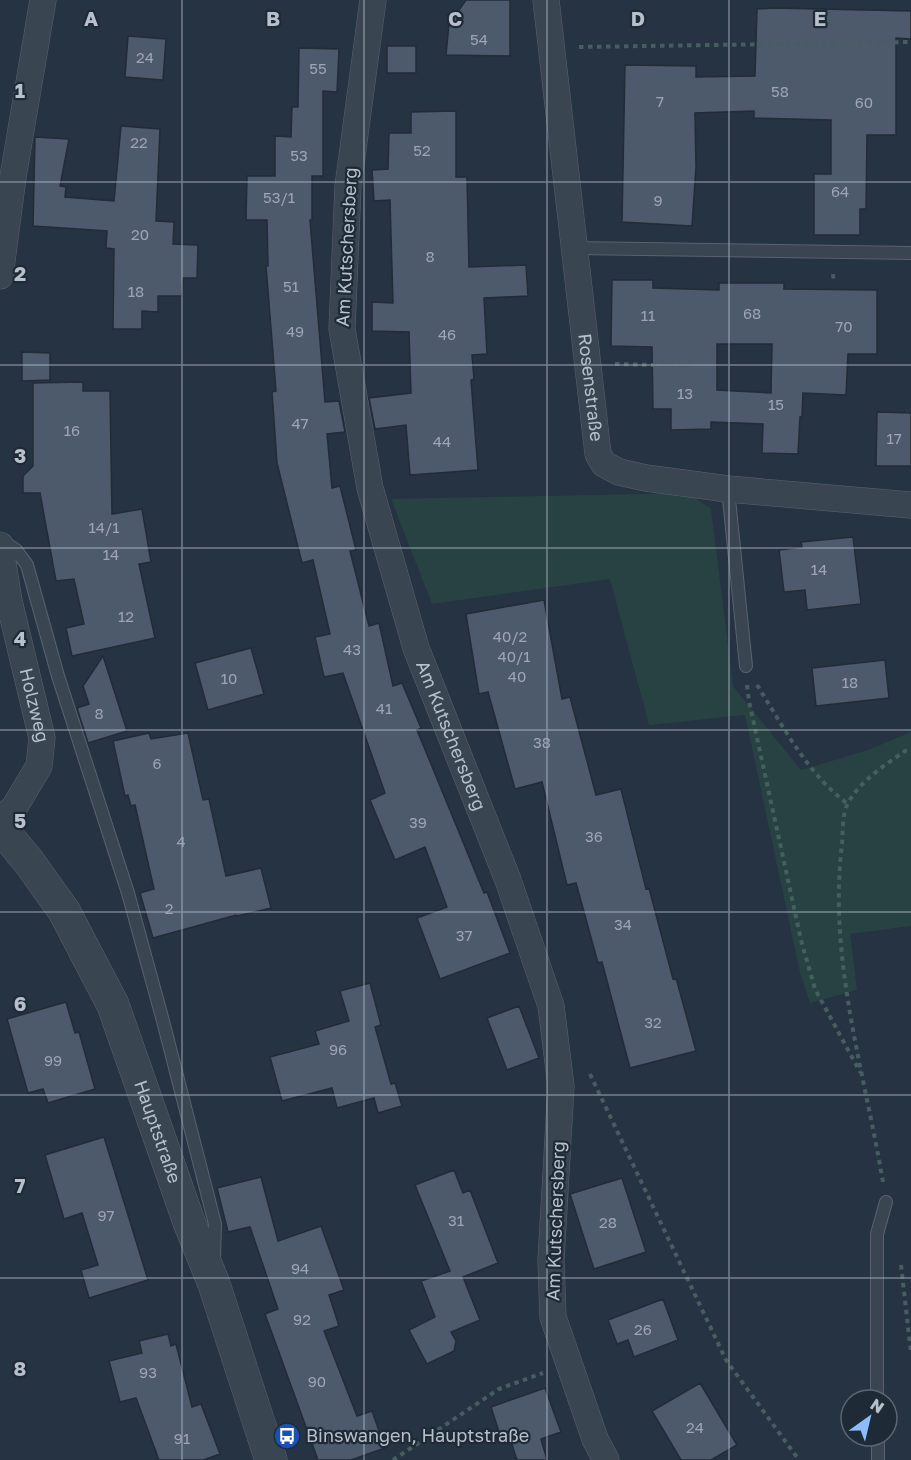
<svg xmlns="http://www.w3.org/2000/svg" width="911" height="1460" viewBox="0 0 911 1460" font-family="'Golos Text',sans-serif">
  <rect width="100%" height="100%" fill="#263342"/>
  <!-- green -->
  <path fill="#284143" d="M688 493 711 509 733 686 801 770 868 750 911 732V926L850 934 857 990 810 1003 800 973 745 715 649 725 610 579 432 604 391 499Z"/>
  <!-- building -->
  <path fill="#4c5a6b" stroke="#212c39" stroke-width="1.5" fill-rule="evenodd" d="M466 0H510V56L446 55 449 24Z
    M774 8 911 11V39L896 38V135H867L866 209H860V235H814V174H831V120L754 118V111L695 113 696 167 692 226 622 222 625 65 696 66V77L755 76 757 9Z
    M128 36 166 39 163 80 125 77Z
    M387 46H416V73H387Z
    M299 48 339 49 337 92 323 91V176H312V220H310L325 402 339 401 345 432 327 434 332 488 340 486 356 550 350 551 369 626 379 623 393 686 402 683 421 728 417 730 484 893 487 892 510 953 440 979 417 918 447 907 425 847 395 860 370 800 385 793 343 673 324 677 315 637 330 634 313 560 302 563 277 463 272 392 276 391 266 266H268L267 220H246L247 176H275V136L291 137 292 107H298Z
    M456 111V177H467L469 267 526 265 528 296 484 298 487 354 472 355 474 379 471 380 478 470 410 475 406 425 375 429 369 398 411 393 409 332 372 331V302L393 303 390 200 374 201 372 170 388 169 389 133H411V112Z
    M121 126 160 129 156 221 174 222 173 244 198 245 197 278H183L182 296H158V312L142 311V329H113L114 249 106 248 107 231 33 226 35 137 69 139 60 186 66 187 65 197 114 201Z
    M612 280H653V288L719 290V283H784V289L877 290V354H848L846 395 803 393 802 417H800L798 454 762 453 763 424 711 422V429L671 430V409H653L652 347 611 346ZM717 344H772L771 393 717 390Z
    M22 352 50 353V380L22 381Z
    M83 382V391H110L112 514 142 509 151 562 139 564 155 638 72 656 66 628 84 624 74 579 56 581 40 493H23V476L33 466V383Z
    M877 412 911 413V466H876Z
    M853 537 861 604 807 610 805 590 784 592 779 550 802 547 801 542Z
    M544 600 562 699 570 697 596 795 621 789 646 889 649 888 673 979 676 978 696 1051 630 1068 602 962 598 963 576 883 567 885 542 782 515 789 488 692 479 694 466 614Z
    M251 648 264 694 208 710 195 663Z
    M103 656 127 731 88 743 77 708 89 704 83 686Z
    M885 660 889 698 816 706 812 668Z
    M149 733 151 739 188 733 203 800 209 799 226 876 261 868 271 908 237 916 236 915 153 938 140 893 154 889 135 805 131 806 128 795 125 796 113 741Z
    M370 983 381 1025 375 1027 391 1084 395 1083 402 1106 378 1113 374 1098 337 1108 332 1088 282 1101 270 1057 319 1044 315 1031 349 1021 340 991Z
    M66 1002 75 1033 79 1032 95 1089 48 1103 43 1089 28 1093 7 1019Z
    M519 1006 539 1058 507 1070 487 1018Z
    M104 1137 148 1280 89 1298 81 1270 98 1265 82 1213 64 1219 45 1155Z
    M454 1170 463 1193 470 1190 498 1263 463 1277 480 1320 451 1332 456 1341 454 1351 427 1364 409 1330 435 1317 421 1281 450 1271 415 1185Z
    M261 1177 278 1241 321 1226 344 1290 329 1295 339 1326 324 1331 357 1416 372 1411 385 1448 351 1460H318L265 1314 278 1309 250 1227 228 1232 217 1188Z
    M622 1178 646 1252 594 1269 570 1194Z
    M663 1299 678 1340 634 1357 628 1340 617 1344 608 1320Z
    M168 1334 171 1346 176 1344 192 1407 201 1404 220 1454 203 1460H159L136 1398 120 1402 109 1361 142 1353 139 1341Z
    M700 1383 737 1445 711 1460H681L652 1411Z
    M545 1388 561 1432 541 1439 547 1460H517L508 1432 500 1435 491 1407Z"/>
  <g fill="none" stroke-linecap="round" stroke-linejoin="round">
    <!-- service casing -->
    <g stroke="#58636f" stroke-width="14">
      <path id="service" d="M574 248 911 253
        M728 489 746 666
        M1 540 16 550 27 565 58 676 128 893 163 1021 215 1224 214 1259
        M877 1400V1234L886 1202
        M878 1436V1460"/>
    </g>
    <!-- minor casing -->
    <g stroke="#58636f" stroke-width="27">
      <g id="minor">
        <path id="s1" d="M373 0 348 186 342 329 370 488 416 648 508 880 551 1006 561 1086 551 1260 553 1317 595 1439 606 1460"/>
        <path id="s2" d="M546 0 598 454 604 464 619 472 646 478 728 489 911 505"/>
        <path d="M0 276 13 177 43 0"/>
        <path id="s3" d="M0 545 9 601 42 738 39 766 14 808 0 819"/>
      </g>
    </g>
    <!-- tertiary casing -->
    <g stroke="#58636f" stroke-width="33">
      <g id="tertiary">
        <path id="s4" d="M0 827 29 862 64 911 113 1005 189 1222 214 1284 271 1460"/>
      </g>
    </g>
    <!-- path -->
    <path stroke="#465e60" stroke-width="4" stroke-dasharray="4.5 4.5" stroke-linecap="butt" d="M579 47 911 42
      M833 274 834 283
      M615 364 692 366
      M747 685 749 701 801 940 815 989 860 1072
      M757 685C783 726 808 775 848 804
      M590 1074 726 1360 799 1460
      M883 1182C864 1070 828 958 842 844 843 832 842 814 848 803 860 781 885 765 905 751L911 750
      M901 1265 911 1353
      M393 1460 499 1389 543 1373"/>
    <!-- service -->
    <use href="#service" stroke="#3a4552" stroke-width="12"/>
    <!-- minor -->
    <use href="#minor" stroke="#3a4552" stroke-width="26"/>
    <!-- tertiary -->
    <use href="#tertiary" stroke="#3a4552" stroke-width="32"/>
  </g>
  <!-- grid -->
  <path fill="none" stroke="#b7c0cc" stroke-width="1.5" stroke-opacity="0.55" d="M182 0V1460M364 0V1460M547 0V1460M729 0V1460M0 182H911M0 365H911M0 548H911M0 730H911M0 912H911M0 1095H911M0 1278H911"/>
  <!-- icons -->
  <defs>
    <g id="bus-disc" transform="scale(1.35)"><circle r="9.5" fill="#1a4fb4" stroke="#1f2a37"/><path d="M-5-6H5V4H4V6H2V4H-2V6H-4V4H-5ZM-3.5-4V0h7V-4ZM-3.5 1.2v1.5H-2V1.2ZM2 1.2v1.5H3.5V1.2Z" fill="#fff"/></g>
  </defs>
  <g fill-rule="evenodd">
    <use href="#bus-disc" x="287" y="1436"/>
  </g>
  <g text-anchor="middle" stroke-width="4.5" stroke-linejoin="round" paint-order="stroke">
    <!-- number labels -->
    <g font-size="15" fill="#9ca6b4">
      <text x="479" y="45">54</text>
      <text x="145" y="63">24</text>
      <text x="318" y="74">55</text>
      <text x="780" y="97">58</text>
      <text x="660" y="107">7</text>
      <text x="864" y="108">60</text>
      <text x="139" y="148">22</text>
      <text x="422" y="156">52</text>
      <text x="299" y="161">53</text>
      <text x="840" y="197">64</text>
      <text x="279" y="203">53/1</text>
      <text x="658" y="206">9</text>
      <text x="140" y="240">20</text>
      <text x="430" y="262">8</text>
      <text x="291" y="292">51</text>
      <text x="136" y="297">18</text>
      <text x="752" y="319">68</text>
      <text x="648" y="321">11</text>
      <text x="844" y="332">70</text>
      <text x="295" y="337">49</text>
      <text x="447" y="340">46</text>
      <text x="685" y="399">13</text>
      <text x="776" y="410">15</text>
      <text x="300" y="429">47</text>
      <text x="72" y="436">16</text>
      <text x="894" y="444">17</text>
      <text x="442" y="447">44</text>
      <text x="104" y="533">14/1</text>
      <text x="111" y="560">14</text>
      <text x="819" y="575">14</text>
      <text x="126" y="622">12</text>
      <text x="510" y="642">40/2</text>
      <text x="352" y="655">43</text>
      <text x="514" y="662">40/1</text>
      <text x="517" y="682">40</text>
      <text x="229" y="684">10</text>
      <text x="850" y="688">18</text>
      <text x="384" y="714">41</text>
      <text x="99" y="719">8</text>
      <text x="542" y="748">38</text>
      <text x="157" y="769">6</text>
      <text x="418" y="828">39</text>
      <text x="594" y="842">36</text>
      <text x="181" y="847">4</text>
      <text x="169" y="914">2</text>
      <text x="623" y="930">34</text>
      <text x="464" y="941">37</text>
      <text x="653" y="1028">32</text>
      <text x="338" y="1055">96</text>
      <text x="53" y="1066">99</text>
      <text x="106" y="1221">97</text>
      <text x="456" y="1226">31</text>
      <text x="608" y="1228">28</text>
      <text x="300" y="1274">94</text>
      <text x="302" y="1325">92</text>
      <text x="643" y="1335">26</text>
      <text x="148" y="1378">93</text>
      <text x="317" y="1387">90</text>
      <text x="695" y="1433">24</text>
      <text x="182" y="1444">91</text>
    </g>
    <!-- street labels -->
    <g font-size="18" fill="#b7c0cc" stroke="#1f2a37">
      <text transform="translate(347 247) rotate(-87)" y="6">Am Kutschersberg</text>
      <text dy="6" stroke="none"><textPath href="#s2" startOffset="390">Rosenstraße</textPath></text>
      <text dy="6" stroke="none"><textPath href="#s3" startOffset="164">Holzweg</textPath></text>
      <text dy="6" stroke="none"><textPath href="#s1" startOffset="753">Am Kutschersberg</textPath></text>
      <text dy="6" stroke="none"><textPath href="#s4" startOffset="346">Hauptstraße</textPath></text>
      <text transform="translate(556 1221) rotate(-88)" y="6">Am Kutschersberg</text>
    </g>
    <!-- poi labels -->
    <g font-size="18" fill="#b7c0cc" stroke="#1f2a37" text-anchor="start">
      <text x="306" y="1442">Binswangen, Hauptstraße</text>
    </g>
  </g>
  <g font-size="20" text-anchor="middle" font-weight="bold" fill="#b7c0cc" stroke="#1f2a37" stroke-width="4.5" stroke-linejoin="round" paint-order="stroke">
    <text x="91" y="26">A</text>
    <text x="273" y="26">B</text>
    <text x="455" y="26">C</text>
    <text x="638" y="26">D</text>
    <text x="820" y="26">E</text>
    <text x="20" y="98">1</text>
    <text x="20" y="281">2</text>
    <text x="20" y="463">3</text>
    <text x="20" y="646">4</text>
    <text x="20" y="828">5</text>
    <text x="20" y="1011">6</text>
    <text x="20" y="1193">7</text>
    <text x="20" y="1376">8</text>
  </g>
  <!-- north arrow -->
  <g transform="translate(869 1418) rotate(34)"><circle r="28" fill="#1f2a37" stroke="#5c6673" stroke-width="1.5"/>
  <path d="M0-4.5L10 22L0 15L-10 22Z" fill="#8dbcfa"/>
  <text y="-9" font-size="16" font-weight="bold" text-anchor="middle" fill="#b7c0cc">N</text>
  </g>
</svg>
